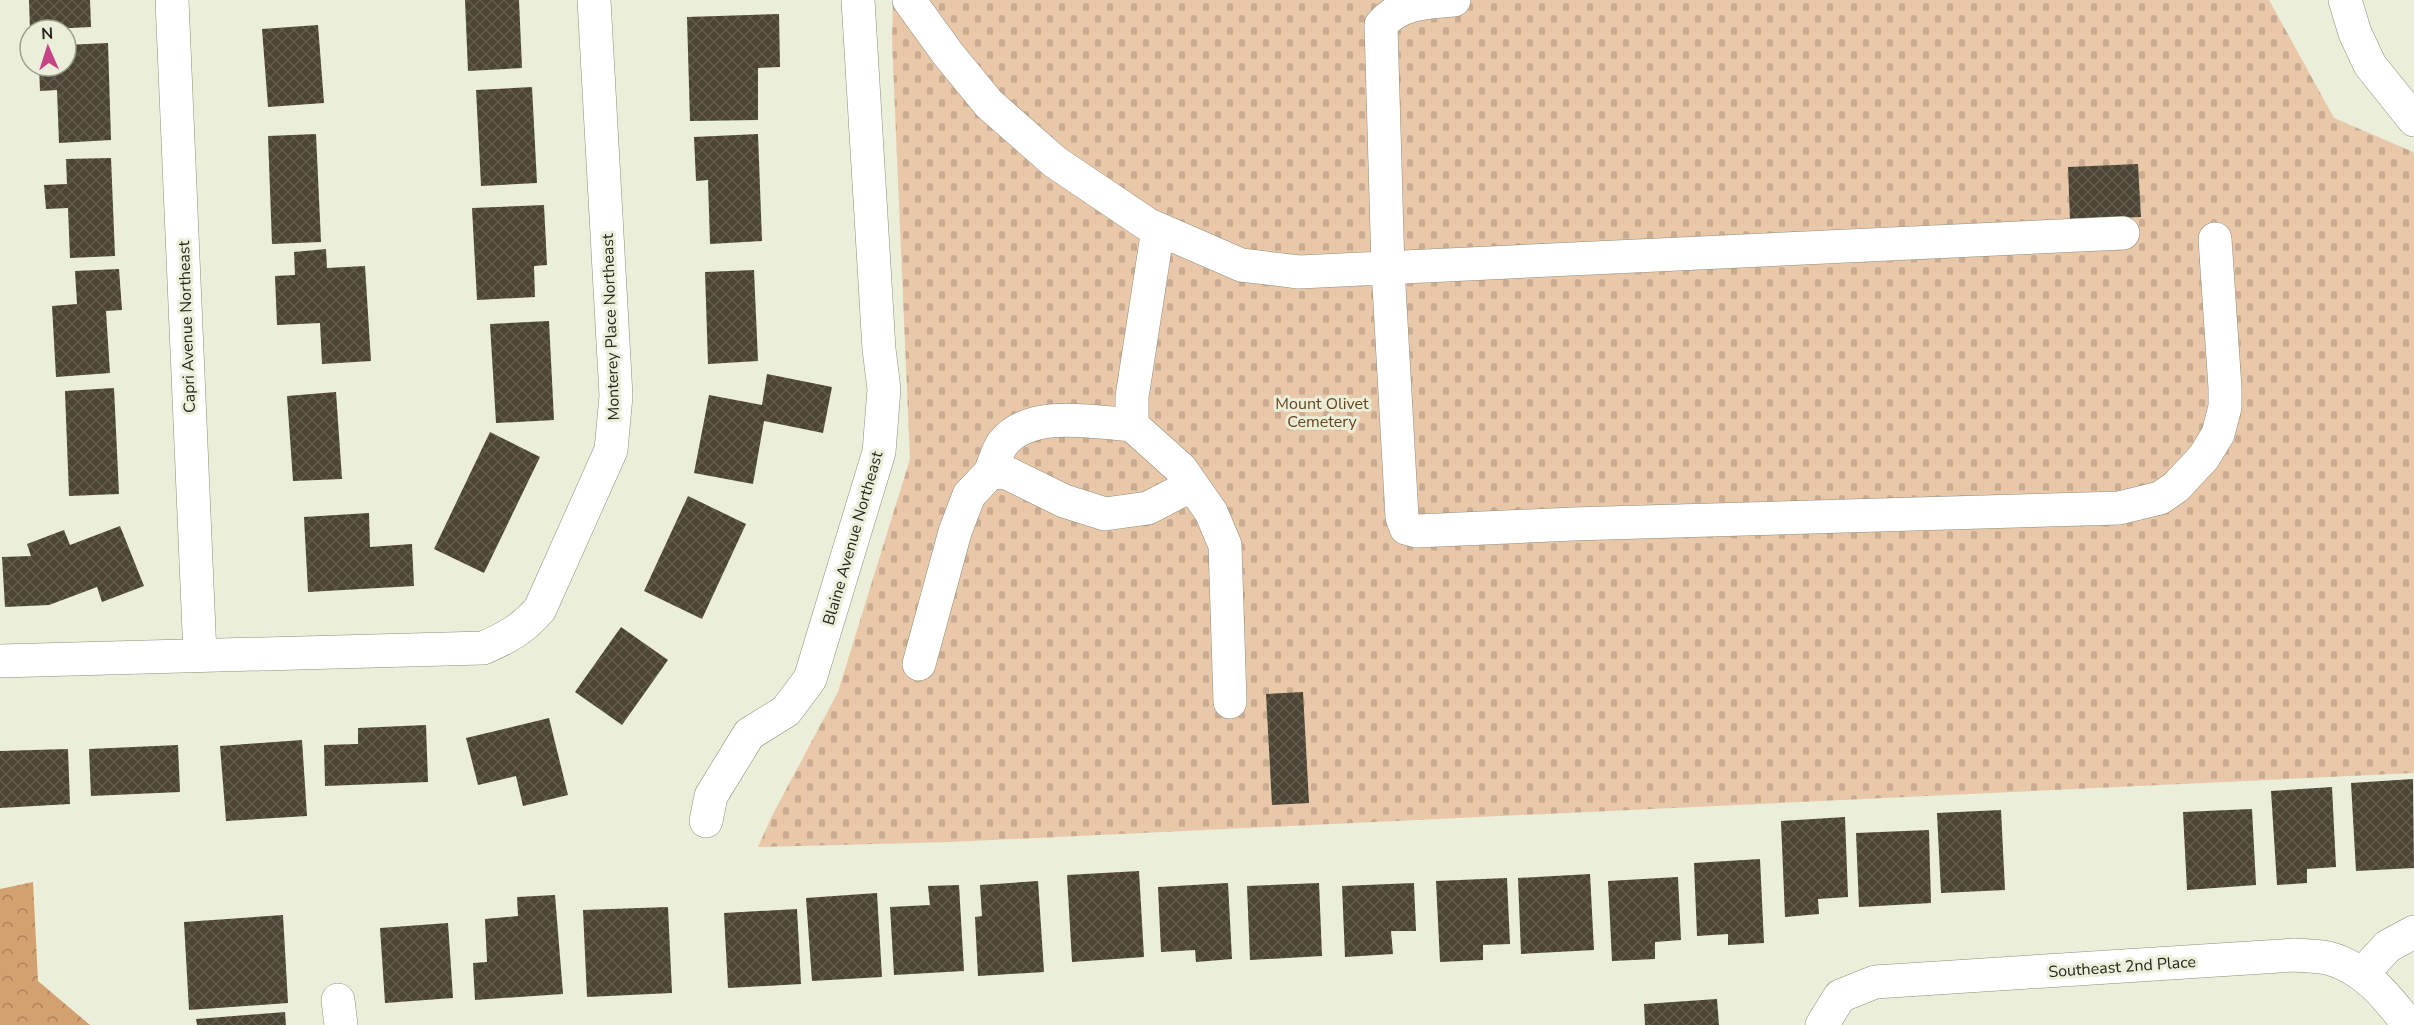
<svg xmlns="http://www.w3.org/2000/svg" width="2414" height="1025" viewBox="0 0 2414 1025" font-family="'Nunito Sans',sans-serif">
  <defs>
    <pattern id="forest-crowns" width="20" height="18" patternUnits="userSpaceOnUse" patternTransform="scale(1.5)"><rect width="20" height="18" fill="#d3a06f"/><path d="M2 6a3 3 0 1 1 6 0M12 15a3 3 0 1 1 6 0" fill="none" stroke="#ab825b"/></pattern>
    <pattern id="cemetery-stones" width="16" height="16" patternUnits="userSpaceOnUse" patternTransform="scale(1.5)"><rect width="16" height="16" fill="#e9c7a9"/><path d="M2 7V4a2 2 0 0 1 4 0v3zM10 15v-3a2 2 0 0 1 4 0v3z" fill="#c8ab91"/></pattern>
    <pattern id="building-cross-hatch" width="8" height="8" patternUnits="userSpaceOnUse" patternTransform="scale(1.5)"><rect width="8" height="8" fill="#4c4534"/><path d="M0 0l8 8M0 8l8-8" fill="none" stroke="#635d4f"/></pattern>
  </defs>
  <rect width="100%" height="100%" fill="#ebeed8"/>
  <!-- forest -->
  <path fill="url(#forest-crowns)" d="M33 882 38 981 90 1025H0V889Z"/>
  <!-- cemetery -->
  <path fill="url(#cemetery-stones)" d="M893 0H2269L2334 118 2413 152 2414 157V773L950 842 758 847 773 814 838 692 910 459 892 41Z"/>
  <!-- building -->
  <path fill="url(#building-cross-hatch)" d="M29 0H90L91 27 30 30Z
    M465 0H519L522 68 468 71Z
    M779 14 780 67 758 68V120L690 121 687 17Z
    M318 25 324 103 268 107 262 29Z
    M108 43 111 140 59 143 57 90 40 91 39 66H66V45Z
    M532 87 537 183 481 186 476 90Z
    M316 134 321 242 272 244 268 136Z
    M758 134 762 241 710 244 708 180 696 181 694 137Z
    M111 158 115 256 70 258 68 208 46 209 44 185 67 184 66 159Z
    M2138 164 2141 217 2070 220 2068 167Z
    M544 205 547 265 534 266 535 297 477 300 472 208Z
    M326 249 327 268 365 266 371 361 322 364 320 323 277 325 275 276 295 275 294 252Z
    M119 269 122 310 106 311 110 373 56 377 52 306 77 304 75 271Z
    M754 270 758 361 708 364 705 272Z
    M549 321 554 420 496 423 490 324Z
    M767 374 832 387 823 433 764 421 753 484 694 473 709 395 762 405Z
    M114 388 119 494 69 496 65 391Z
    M336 392 342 479 293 481 287 396Z
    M490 432 540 457 484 573 434 549Z
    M688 496 746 524 702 619 644 591Z
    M369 513 370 547 412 544 414 586 308 592 304 517Z
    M120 526 144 586 102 602 97 587 49 605 5 607 2 557 31 556 27 544 64 530 70 545Z
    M621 627 668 660 622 725 575 692Z
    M1303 692 1309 803 1272 805 1266 694Z
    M549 718 568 795 523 806 516 776 478 785 466 738Z
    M426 725 428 782 325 786 324 745 358 744V728Z
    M302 740 307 816 226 821 220 746Z
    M178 745 180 792 91 796 89 749Z
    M68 749 70 804 0 808V751Z
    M2413 779 2414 868 2356 871 2351 783Z
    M2332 787 2336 867 2307 869V883L2277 885 2271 791Z
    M2252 809 2256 885 2187 890 2183 812Z
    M2001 810 2005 890 1941 893 1937 813Z
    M1845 817 1848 897 1818 899 1819 914 1785 917 1781 821Z
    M1929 830 1931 903 1859 907 1856 833Z
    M1760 859 1764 943 1728 945V934L1697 936 1694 863Z
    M1139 871 1144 957 1072 962 1067 875Z
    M1590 874 1594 950 1521 954 1518 878Z
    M1678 877 1681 940 1655 942V959L1612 961 1608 881Z
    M1507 878 1510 944 1483 945V960L1440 962 1436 881Z
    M1038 881 1044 972 978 976 975 917 982 916 980 885Z
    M1228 883 1232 959 1196 962 1195 950 1161 952 1158 887Z
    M1319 883 1322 956 1250 960 1247 886Z
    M1414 883 1416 931H1391L1393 954 1345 957 1342 886Z
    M959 885 964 971 894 975 890 907 930 905 928 886Z
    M877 893 882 977 812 981 806 898Z
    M555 895 563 994 475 1000 473 963 487 962 485 919 518 916 517 897Z
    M668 907 672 993 587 997 583 910Z
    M797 909 801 984 728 988 724 913Z
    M283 915 288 1003 189 1010 184 922Z
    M448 923 453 998 385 1003 380 928Z
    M1717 999 1719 1025H1645L1644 1004Z
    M285 1012 286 1025H197L196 1019Z"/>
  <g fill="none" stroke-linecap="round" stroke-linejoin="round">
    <!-- minor casing -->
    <g stroke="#8c8e7a" stroke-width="34">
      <path id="minor" d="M172 0 200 655
        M909 0 948 54 989 104 1055 162 1147 224 1241 265 1299 272 2123 233
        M1454 0C1427 2 1399 3 1381 25L1388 268 1402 517 1406 528 1417 531 1573 524 2119 508 2160 498 2176 487 2204 457 2218 434 2225 407V388L2215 239
        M2345 0 2355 33 2370 65 2414 120
        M1158 229 1132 397V425L1181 469 1211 512 1225 545 1230 702
        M990 473C994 464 997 451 1003 443 1030 409 1093 422 1132 425
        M0 661 483 648C507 638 524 628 540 609L611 450 616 396 594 0
        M919 664 955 532 969 495 990 473 1005 472 1064 501 1105 514 1148 508 1192 485
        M706 821 711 796 749 734 786 711 810 679 879 452 884 389 879 349 858 0
        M2362 974 2388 946 2414 932
        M338 1000 341 1025
        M1822 1025 1840 996 1875 982 2295 955C2306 956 2318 956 2328 958 2365 968 2387 997 2409 1025"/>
    </g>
    <!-- minor -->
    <use href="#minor" stroke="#fff" stroke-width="33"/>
  </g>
  <g text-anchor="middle" stroke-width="6" stroke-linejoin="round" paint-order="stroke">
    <!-- street labels -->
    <g font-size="16" fill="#25261e" stroke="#ebeed8">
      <text transform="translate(186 327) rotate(-92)" y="6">Capri Avenue Northeast</text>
      <text transform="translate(610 327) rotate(-92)" y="6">Monterey Place Northeast</text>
      <text transform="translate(852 538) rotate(-74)" y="6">Blaine Avenue Northeast</text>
      <text transform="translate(2122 966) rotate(-4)" y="6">Southeast 2nd Place</text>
    </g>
    <!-- park labels -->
    <g font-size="16" fill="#66421d" stroke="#ebeed8">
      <text x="1322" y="409">Mount Olivet<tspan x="1322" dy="18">Cemetery</tspan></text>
    </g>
  </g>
  <!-- north arrow -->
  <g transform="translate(48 48) rotate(357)"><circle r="28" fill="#ebeed8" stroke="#9c9e8e" stroke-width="1.5"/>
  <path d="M0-4.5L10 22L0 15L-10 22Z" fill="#c74388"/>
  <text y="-9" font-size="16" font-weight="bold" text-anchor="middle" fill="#25261e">N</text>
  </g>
</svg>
